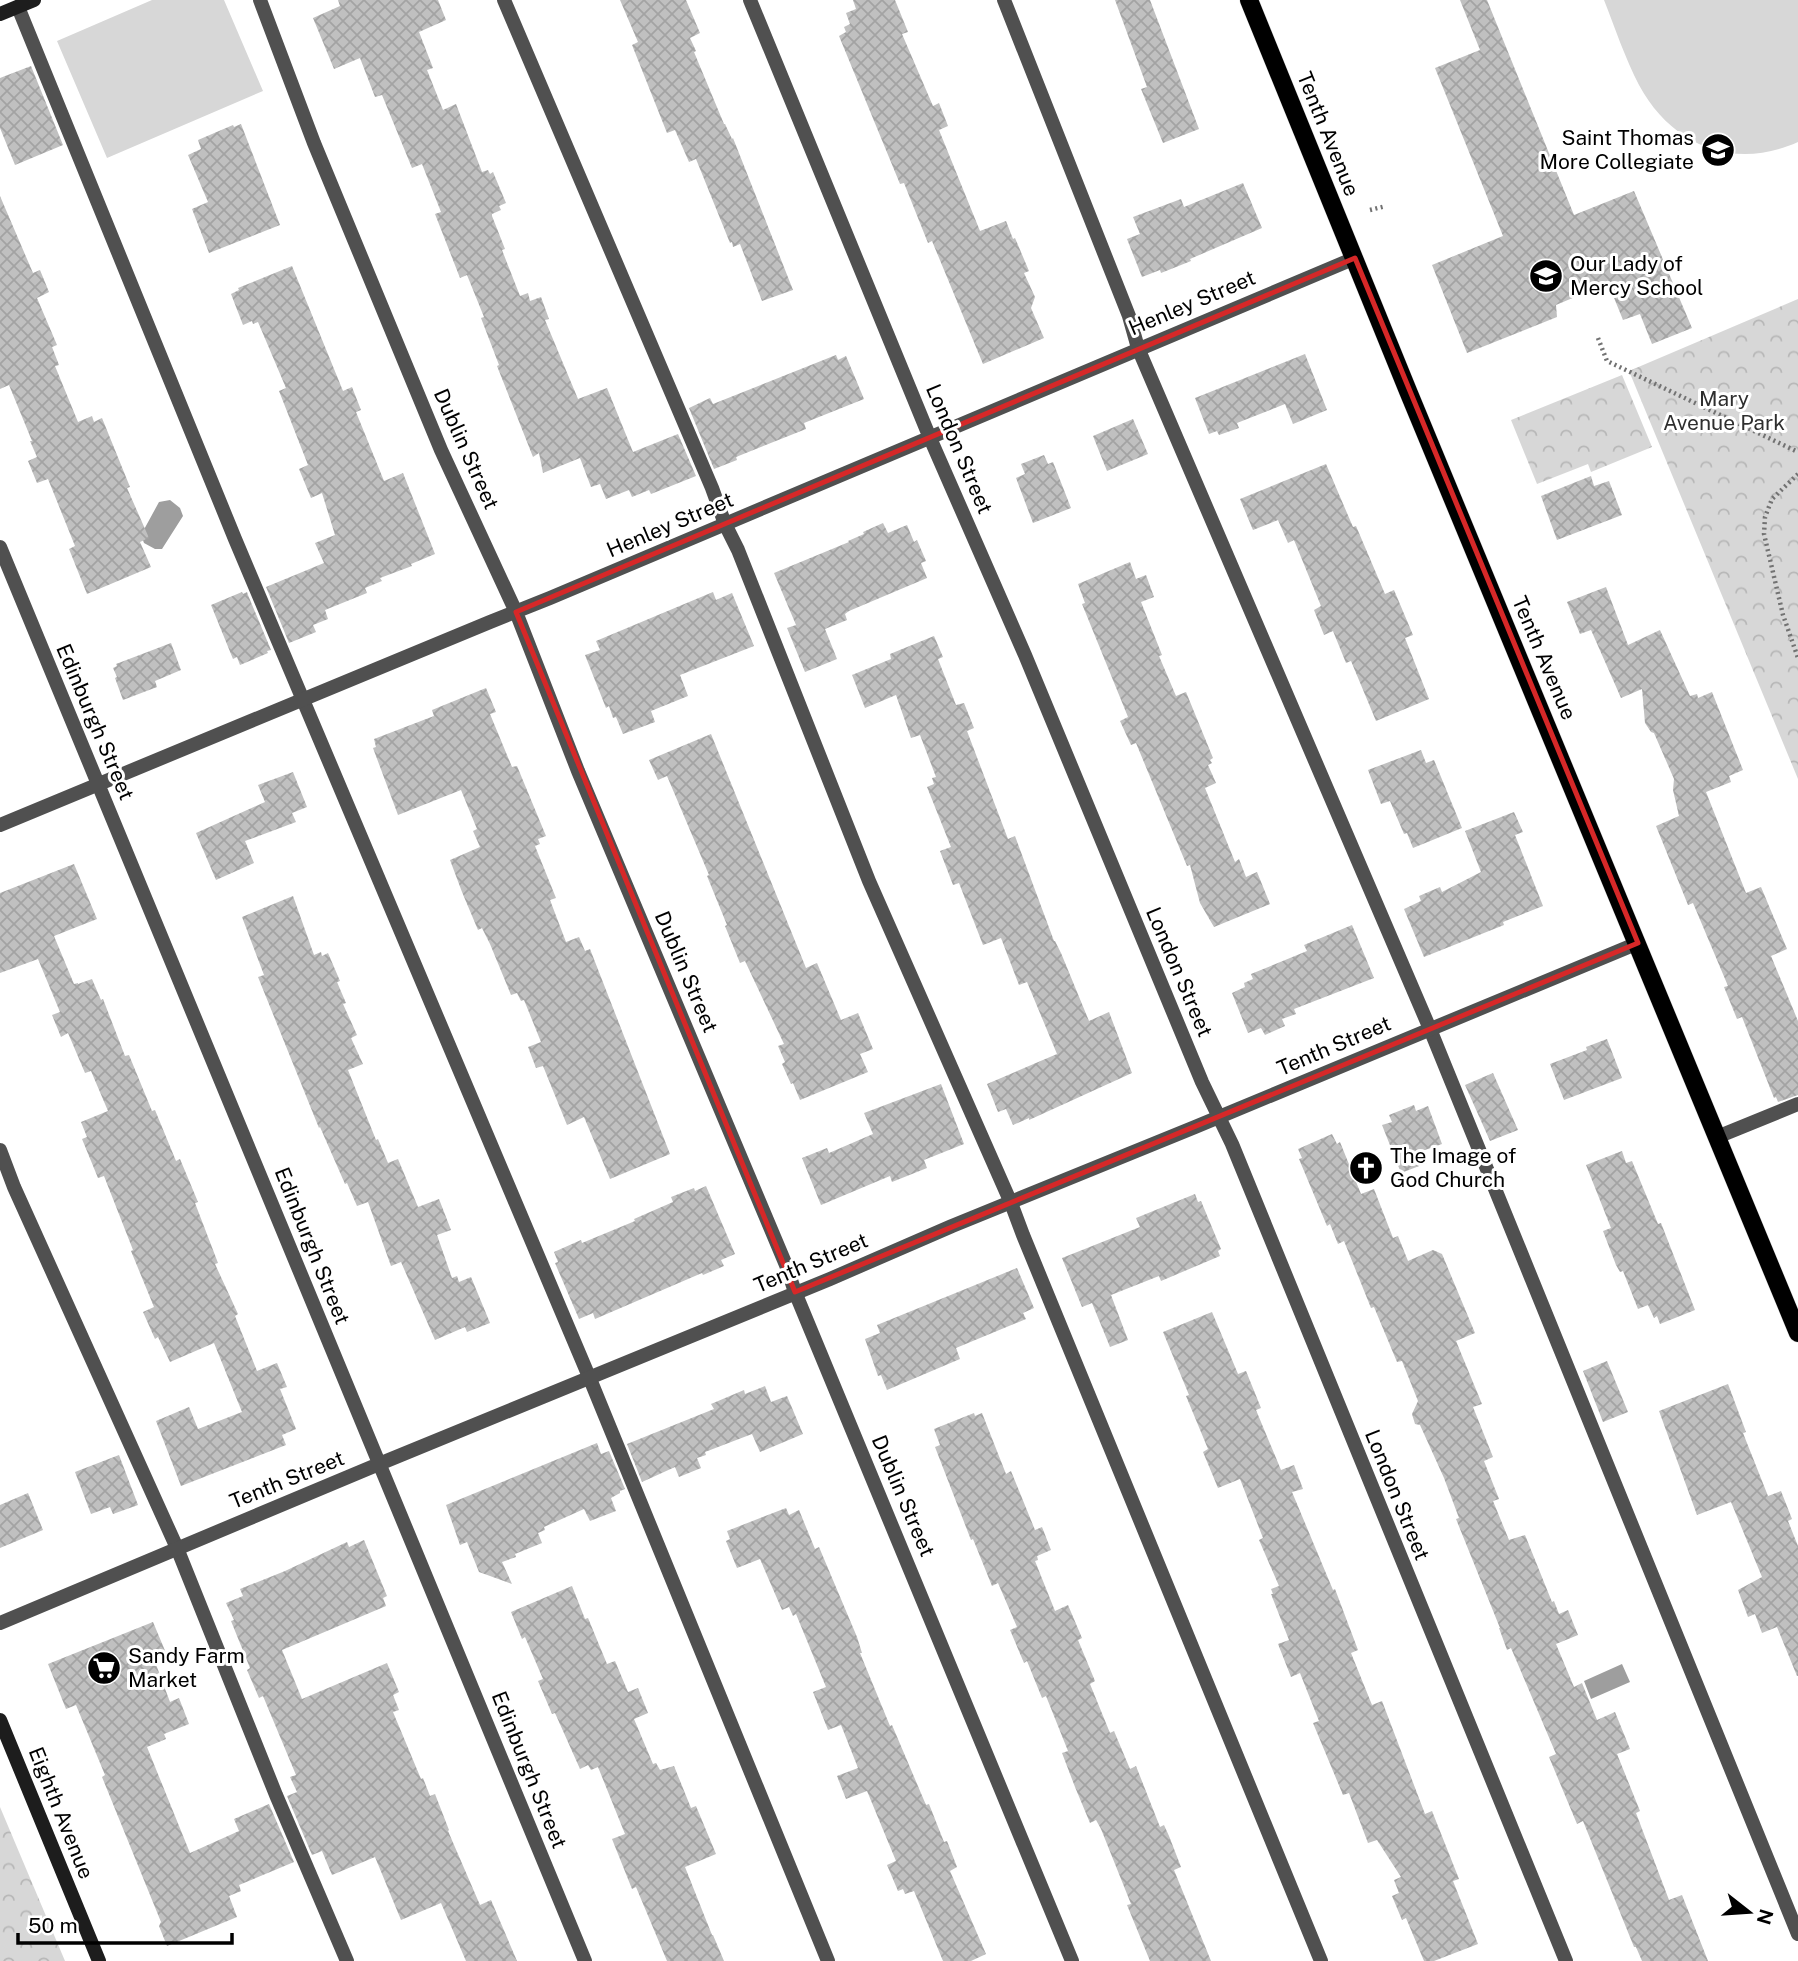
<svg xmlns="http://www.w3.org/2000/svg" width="1798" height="1961" viewBox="0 0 1798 1961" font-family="'Public Sans',sans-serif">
  <defs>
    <pattern id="park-crowns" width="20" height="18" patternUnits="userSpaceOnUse" patternTransform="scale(1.75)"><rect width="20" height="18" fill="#d7d7d7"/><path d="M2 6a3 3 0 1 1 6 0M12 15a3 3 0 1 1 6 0" fill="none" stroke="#b7b7b7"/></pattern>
    <pattern id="building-cross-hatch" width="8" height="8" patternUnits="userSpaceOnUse" patternTransform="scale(1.75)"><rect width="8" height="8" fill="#c0c0c0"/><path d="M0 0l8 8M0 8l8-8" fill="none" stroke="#a3a3a3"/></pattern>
  </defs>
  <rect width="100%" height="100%" fill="#fff"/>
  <!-- grass -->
  <path fill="#d7d7d7" d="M152 0H224L263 91 107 158 57 41Z
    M1604 0H1798V142C1734 171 1672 146 1639 85 1625 58 1615 28 1604 0Z"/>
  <!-- park -->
  <path fill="url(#park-crowns)" d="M1798 299V779L1629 371Z
    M1622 375 1652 447 1591 472 1588 464 1537 484 1511 420Z
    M0 1807 65 1961H0Z"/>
  <!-- water -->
  <path fill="#9e9e9e" d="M170 500 180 508 183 516 162 549H155L144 543 141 535 159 502Z
    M1622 1664 1630 1682 1591 1699 1584 1681Z"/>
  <!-- building -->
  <path fill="url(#building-cross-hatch)" d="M338 0H438L446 20 419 32 433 68 427 70 443 110 456 104 482 172 488 170 490 174 493 172 506 203 499 206 501 210 492 214V216L505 249 502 250 520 296 528 293 530 301 541 297 549 319 545 320 578 399 607 388 633 452 678 434 696 476 651 494 649 490 632 497 629 490 606 499 600 484 591 487 580 458 543 473 539 453 533 457 497 366 499 365 481 318 484 317 467 275 460 278 435 214 441 212 422 164 412 168 382 95 375 97 360 58 334 69 313 18 340 6Z
    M620 0H686L700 33 690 38 696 51 694 52 724 124H725L732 139 733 138 793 290 762 301 740 244 733 247 732 242 730 243 696 159 689 162 675 130 667 133 632 45 638 42Z
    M853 0H895L908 32 902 34 933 106 939 103 948 126 939 130 980 231 1006 221 1013 239 1015 238 1029 271 1024 273 1035 297 1031 308 1044 338 983 364 932 241 928 243 904 183 900 184 839 36 846 32 844 27 850 24 846 13 856 9Z
    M1115 0H1150L1199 129 1163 143 1141 89 1147 87Z
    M1460 0H1487L1574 215 1634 191 1692 328 1652 344 1640 314 1623 320 1608 283 1556 305 1557 317 1467 353 1432 265 1503 236 1435 68 1480 50Z
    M31 66 63 145 15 165 0 128V78Z
    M241 124 280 225 209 253 192 209 208 202 188 155 201 149 198 140 233 125 234 127Z
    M1243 183 1262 228 1190 259 1191 261 1161 273 1160 270 1142 277 1127 239 1140 234 1133 217 1181 199 1184 207Z
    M0 196 33 273 40 270 49 292 37 298 57 345 52 347 59 365 55 366 78 422 92 416 94 422 102 418 130 487 127 488 149 538 140 542 151 567 87 594 69 549 75 546 48 479 37 483 28 461 37 457 30 441H32L9 385 0 389Z
    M292 266 343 391 352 387 361 410 356 412 384 481 403 473 435 554 411 564 412 566 380 578 382 581 365 588 367 593 325 610 328 619 313 625 316 632 289 643 266 587 324 563 315 543 335 535 322 493 311 498 299 469 308 465 279 391 286 388 258 322 253 324 252 321 243 325 231 294 239 290 238 288Z
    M1305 354 1327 410 1293 424 1285 404 1237 423 1239 428 1219 435 1217 431 1209 434 1195 398Z
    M836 355 838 360 846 356 864 399 804 423 806 429 736 457 737 460 714 469 689 408 710 398 713 404Z
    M1133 419 1148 454 1107 471 1093 436Z
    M1044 455 1048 464 1053 462 1071 508 1033 523 1016 478 1025 474 1021 464Z
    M1326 464 1353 527 1356 526 1385 594 1394 590 1413 635 1405 638 1429 699 1376 721 1351 661 1346 663 1333 631 1324 635 1314 610 1321 606 1294 540 1288 543 1278 520 1253 530 1240 499Z
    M1591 476 1594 486 1609 481 1622 515 1557 540 1541 496Z
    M883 523 888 533 907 525 914 542 917 540 926 561 921 563 927 578 849 611 845 614 847 620 825 629 837 659 805 672 787 628 796 625 774 573 849 542 848 541 864 534 863 532Z
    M1130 562 1136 579 1146 575 1154 597 1141 602 1162 655 1159 656 1176 696 1186 692 1213 758 1210 760 1212 763 1208 765 1216 783 1205 788 1235 862 1239 859 1246 877 1257 872 1270 904 1214 927 1200 903 1190 865 1187 866 1136 743 1131 745 1120 721 1128 717 1082 604 1085 603 1078 584Z
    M1606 587 1628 645 1660 630 1690 696 1697 694 1698 698 1712 692 1743 770 1729 776 1731 782 1706 792 1746 893 1761 887 1787 949 1771 956 1798 1021V1095L1778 1102 1776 1097 1774 1098 1742 1017 1737 1019 1724 987 1728 986 1693 903 1688 905 1656 826 1679 816 1673 790 1674 779 1654 733 1651 732 1645 723 1642 689 1621 698 1591 630 1580 634 1567 602Z
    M242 592 243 594 247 592 248 595 271 650 267 651 268 653 240 665 237 657 233 659 211 605Z
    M713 592 716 600 732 593 754 646 680 675 688 696 651 711 655 722 623 734 616 717 613 718 609 706 606 708 585 655 600 650 596 641Z
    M934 636 943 657 938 659 956 705 964 703 974 728 967 731 1008 839 1015 836 1054 941H1055L1061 953 1089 1021 1109 1012 1132 1073 1029 1120V1118L1013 1125 1006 1109 998 1112 987 1084 1057 1054 1027 982 1019 985 1001 938 983 945 959 883 953 885 940 851 951 847 927 787 934 784 932 778 936 777 920 735 911 738 896 695 865 708 852 675 891 659 890 654Z
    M171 643 181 670 155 681 157 687 123 700 115 678 117 677 113 668 117 666 116 664Z
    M486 688 496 712 490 714 512 767 517 766 546 836 538 839 540 844 535 846 556 898 550 900 566 942 579 937 585 951 590 949 670 1154 610 1179 584 1117 567 1125 543 1066 536 1068 528 1047 541 1042 524 1000 521 1001 517 993 511 995 490 944 482 928 478 930 462 892 450 860 480 847 473 831 477 829 461 790 398 815 373 748 376 747 374 739 434 716 432 710Z
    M711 734 806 968 817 963 841 1020 858 1013 873 1049 860 1054 868 1072 800 1100 793 1083 791 1084 782 1064 785 1062 778 1046 784 1044 745 961 740 963 725 926 727 925 707 876 709 875 667 776 658 780 649 760Z
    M1421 750 1426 763 1434 760 1462 828 1413 848 1407 833 1404 834 1390 801 1381 804 1368 770Z
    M293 772 307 807 292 813 296 822 245 841 254 863 216 880 196 833 265 802 258 785Z
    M1514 812 1523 832 1515 835 1543 906 1503 922 1504 925 1424 957 1404 909 1421 901 1419 896 1440 887 1442 892 1481 872 1465 831Z
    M74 864 97 919 54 936 74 984 78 983V984L92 979 101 1000 103 999 125 1056 129 1055 152 1111 155 1110 176 1161 180 1159 198 1202 195 1203 218 1263 215 1264 238 1314 235 1316 257 1371 277 1363 287 1387 280 1389 296 1429 282 1435 286 1445 181 1486 156 1421 189 1407 198 1429 242 1412 214 1343 170 1362 158 1337 155 1339 143 1312 154 1307 131 1251 133 1250 104 1176 98 1178 82 1139 87 1137 81 1122 108 1111 91 1071 85 1073 68 1033 61 1037 52 1015 60 1012 38 959 0 973V893Z
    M293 896 314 955 321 952 322 956 328 953 340 981 337 982 346 1003 343 1004 357 1035 351 1038 363 1064 348 1070 376 1140 378 1139 388 1163 398 1159 418 1207 439 1199 451 1230 437 1235 452 1278 457 1276 459 1282 471 1277 490 1323 467 1332 465 1327 435 1340 401 1262 391 1266 368 1202 357 1206 347 1183 345 1184 320 1127 319 1128 258 977 264 975 242 917Z
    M1352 925 1374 978 1294 1009 1296 1014 1282 1019 1285 1026 1265 1035 1261 1028 1248 1033 1232 993 1245 987 1244 983 1253 979 1251 974 1307 951 1304 945Z
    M1607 1039 1622 1078 1564 1100 1550 1064 1587 1050 1586 1047Z
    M1493 1073 1518 1130 1490 1141 1465 1085Z
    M941 1084 964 1144 924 1160 927 1168 892 1182 890 1176 821 1205 802 1158 827 1148 829 1153 873 1134 864 1113Z
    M1414 1105 1416 1111 1428 1106 1442 1144 1422 1151 1427 1163 1401 1173 1382 1125 1392 1122 1389 1115Z
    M1332 1134 1337 1144 1340 1142 1361 1194 1374 1189 1393 1238 1398 1236 1408 1261 1433 1250 1442 1254 1475 1333 1456 1341 1482 1404 1473 1407 1493 1457 1484 1461 1499 1499 1493 1501 1509 1540 1525 1535 1552 1602 1554 1601 1559 1614 1568 1610 1578 1635 1556 1644 1574 1687 1582 1683 1597 1720 1615 1712 1630 1749 1617 1754 1640 1811 1636 1813 1669 1900 1682 1895 1708 1961H1642L1636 1947H1634L1583 1821 1577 1824 1549 1757 1556 1754 1511 1648 1507 1650 1499 1628H1500L1456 1519 1459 1518 1444 1478 1420 1425 1415 1424 1412 1414 1418 1401 1402 1361 1397 1362 1374 1307 1371 1308 1344 1241 1338 1244 1330 1224 1327 1226 1299 1159 1302 1158 1298 1149Z
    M1622 1151 1626 1163 1632 1161 1658 1224 1661 1223 1695 1310 1660 1324 1657 1316 1654 1318 1648 1305 1638 1309 1623 1271 1620 1272 1616 1265 1603 1231 1611 1228 1586 1165Z
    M706 1186 735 1254 721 1260 724 1266 703 1275 702 1273 595 1319 593 1313 579 1319 555 1263 558 1262 554 1252 581 1240 582 1243 635 1221 634 1219 673 1202 671 1197 694 1188 695 1191Z
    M1195 1194 1198 1202 1201 1201 1221 1249 1218 1251 1220 1256 1161 1281 1159 1276 1111 1295 1128 1340 1110 1347 1092 1303 1082 1307 1062 1258 1140 1227 1136 1218Z
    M1017 1268 1034 1308 1023 1313 1026 1319 956 1348 960 1359 887 1390 881 1375 878 1376 865 1339 880 1333 877 1325Z
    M1212 1312 1238 1374 1246 1371 1261 1408 1256 1410 1281 1470 1294 1465 1303 1489 1292 1492 1333 1590 1335 1589 1358 1650 1351 1653 1372 1705 1382 1701 1425 1814 1432 1811 1459 1879 1453 1881 1478 1944 1434 1961H1424L1406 1918 1402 1920 1392 1896 1399 1893 1394 1880 1401 1877 1377 1840 1368 1843 1349 1793 1343 1795 1313 1723 1319 1721 1300 1673 1291 1677 1278 1644 1289 1640 1271 1594H1273L1271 1589 1279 1586 1259 1540 1263 1538 1240 1479 1218 1488 1203 1452 1208 1449 1186 1396 1189 1395 1163 1332Z
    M1607 1361 1628 1412 1603 1422 1583 1371Z
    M1728 1384 1746 1432 1743 1433 1768 1496 1781 1491 1792 1519 1788 1521 1798 1546V1676H1797L1777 1627 1762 1633 1755 1614 1748 1617 1738 1590 1762 1577 1731 1502 1697 1515 1659 1411Z
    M765 1386 771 1402 787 1396 803 1434 760 1452 752 1434 705 1452 706 1455 697 1458 701 1468 679 1477 675 1467 642 1482 627 1444 714 1409 711 1404 744 1390 745 1394Z
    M974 1413 975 1416 982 1413 1006 1474 1011 1471 1035 1530 1042 1527 1051 1550 1037 1556 1038 1560 1035 1561 1055 1611 1068 1605 1082 1638 1078 1640 1095 1681 1090 1684 1110 1733 1114 1731 1130 1769 1136 1766 1160 1827 1164 1825 1169 1836 1181 1867 1174 1870 1211 1961H1150L1127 1905 1131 1904 1101 1829 1096 1820 1090 1823 1075 1787 1062 1753 1068 1751 1046 1696 1042 1698 1027 1661 1024 1663 1010 1630 1017 1627 998 1583 992 1586 973 1539 971 1540 935 1447 940 1445 934 1429Z
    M597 1443 601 1454 609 1451 625 1489 620 1491V1493L611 1498 616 1511 590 1521 584 1509 544 1527 545 1530 538 1533 542 1543 515 1554 516 1557 502 1562 512 1584 479 1572 467 1542 460 1545 446 1505Z
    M119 1455 138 1505 113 1514 110 1507 91 1514 75 1472Z
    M28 1493 43 1530 0 1548V1505Z
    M786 1508 789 1515 799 1510 815 1549 819 1547 857 1637 862 1653H860L890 1726 892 1725 926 1805 929 1804 944 1842 947 1841 957 1867 950 1871 986 1954 971 1961H943L914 1891 905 1894 903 1889 898 1891 887 1865 896 1861 867 1791 846 1799 837 1776 858 1768 841 1725 828 1730 813 1692 826 1687 796 1614 793 1616 789 1607 782 1610 760 1559 737 1568 726 1541 730 1539 727 1531Z
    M364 1540 387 1596 383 1598 386 1606 282 1650 302 1699 387 1663 399 1692 393 1695 399 1710 393 1712 421 1779 423 1778 430 1796 435 1794 449 1830 448 1831 480 1905 491 1900 517 1961H466L441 1903 401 1920 375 1857 332 1875 322 1851 312 1855 287 1796 297 1792 290 1777 296 1775 263 1696 259 1698 247 1670 250 1668 231 1621 234 1620 226 1603 243 1596 240 1589 285 1571 347 1542 349 1547Z
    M572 1586 585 1619 588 1618 607 1664 615 1661 628 1692 638 1688 648 1713 634 1719 653 1764 656 1763 660 1770 674 1766 691 1808 696 1806 716 1854 685 1867 712 1935H713L724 1961H667L636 1887 632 1889 612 1839 625 1834 598 1767 591 1770 588 1765 580 1769 555 1713 552 1714 538 1681 543 1679 525 1637 522 1639 511 1612Z
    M153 1622 166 1653 154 1659 170 1702 179 1698 189 1724 164 1734 166 1739 147 1747 190 1853 239 1831 234 1819 269 1804 294 1862 239 1885 241 1891 229 1896 237 1917 167 1946 159 1926 161 1922 102 1777 105 1775 76 1705 66 1709 48 1664Z"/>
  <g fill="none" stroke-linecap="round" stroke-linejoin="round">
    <!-- primary casing -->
    <g stroke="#dbdbdb" stroke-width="19">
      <path id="primary" d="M1249 0 1408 391 1798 1333"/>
    </g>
    <!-- path -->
    <path stroke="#727272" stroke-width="4.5" stroke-dasharray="2 3.5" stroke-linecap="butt" d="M1370 210 1386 206
      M1598 338 1607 361 1798 452
      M1798 474 1772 499 1765 517 1764 534 1783 615 1798 658"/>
    <!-- lane -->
    <path stroke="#505050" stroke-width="14" d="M504 0 712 488 725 524 738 550 869 881 1011 1203 1023 1235 1321 1961
      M1004 0 1129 316 1138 348 1430 1029 1798 1934
      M18 7 235 539 590 1379 828 1961
      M1717 1137 1798 1104
      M0 1150 14 1187 177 1548 276 1795 347 1961"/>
    <!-- street -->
    <path stroke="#505050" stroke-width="14" d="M260 0 314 143 441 450 516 612 578 771 786 1265 795 1292 1072 1961
      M750 0 930 438 1025 655 1202 1082 1232 1144 1566 1961
      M0 547 585 1961
      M0 825 490 622 550 598 1355 258
      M0 1623 379 1464 830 1279 952 1226 1195 1127 1638 943"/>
    <!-- secondary -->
    <path stroke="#1d1d1d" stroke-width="14" d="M0 14 34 0
      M0 1720 99 1961"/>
    <!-- primary -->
    <use href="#primary" stroke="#000" stroke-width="18"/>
  </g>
  <!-- marked area -->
  <path fill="none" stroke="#d62828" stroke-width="5" stroke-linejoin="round" d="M1355 258 1638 943 795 1292 516 612Z"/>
  <!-- icons -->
  <defs>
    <g id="school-disc" transform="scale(1.75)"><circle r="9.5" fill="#000" stroke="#fff"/><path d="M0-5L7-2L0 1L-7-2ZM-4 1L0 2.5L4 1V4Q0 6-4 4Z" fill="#fff"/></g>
    <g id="church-disc" transform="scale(1.75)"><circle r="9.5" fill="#000" stroke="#fff"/><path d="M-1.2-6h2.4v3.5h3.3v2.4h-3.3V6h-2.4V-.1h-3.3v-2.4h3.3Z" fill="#fff"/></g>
    <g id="supermarket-disc" transform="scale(1.75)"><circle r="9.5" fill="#000" stroke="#fff"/><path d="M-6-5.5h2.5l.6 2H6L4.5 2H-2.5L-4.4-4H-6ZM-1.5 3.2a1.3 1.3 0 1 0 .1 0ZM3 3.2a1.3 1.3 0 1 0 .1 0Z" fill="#fff"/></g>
  </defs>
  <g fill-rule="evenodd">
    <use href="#school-disc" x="1718" y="150"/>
    <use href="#school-disc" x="1546" y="276"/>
    <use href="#church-disc" x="1366" y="1168"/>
    <use href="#supermarket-disc" x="104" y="1668"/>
  </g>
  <g text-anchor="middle" stroke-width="6" stroke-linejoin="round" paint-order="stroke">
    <!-- street labels -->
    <g font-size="21" fill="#000" stroke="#fff">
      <text transform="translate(1328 134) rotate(68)" y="7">Tenth Avenue</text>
      <text transform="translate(1192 303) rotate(-23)" y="7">Henley Street</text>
      <text transform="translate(466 449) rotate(66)" y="7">Dublin Street</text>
      <text transform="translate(959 449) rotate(67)" y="7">London Street</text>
      <text transform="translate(670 525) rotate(-23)" y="7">Henley Street</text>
      <text transform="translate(1544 658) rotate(67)" y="7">Tenth Avenue</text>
      <text transform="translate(95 722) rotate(67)" y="7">Edinburgh Street</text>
      <text transform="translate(686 972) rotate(67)" y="7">Dublin Street</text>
      <text transform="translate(1179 972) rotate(67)" y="7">London Street</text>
      <text transform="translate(1334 1046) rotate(-23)" y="7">Tenth Street</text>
      <text transform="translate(312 1246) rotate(68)" y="7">Edinburgh Street</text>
      <text transform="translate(811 1263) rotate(-23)" y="7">Tenth Street</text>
      <text transform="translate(287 1480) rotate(-22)" y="7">Tenth Street</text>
      <text transform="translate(1397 1495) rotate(68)" y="7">London Street</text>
      <text transform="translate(903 1496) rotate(67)" y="7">Dublin Street</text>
      <text transform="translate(529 1770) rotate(68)" y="7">Edinburgh Street</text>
      <text transform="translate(61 1813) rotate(68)" y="7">Eighth Avenue</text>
    </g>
    <!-- poi labels -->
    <g font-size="21" fill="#000" stroke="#fff" text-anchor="start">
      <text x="1694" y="145" text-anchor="end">Saint Thomas<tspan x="1694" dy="24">More Collegiate</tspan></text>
      <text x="1570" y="271">Our Lady of<tspan x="1570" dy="24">Mercy School</tspan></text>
      <text x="1390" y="1163">The Image of<tspan x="1390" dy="24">God Church</tspan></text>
      <text x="128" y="1663">Sandy Farm<tspan x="128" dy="24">Market</tspan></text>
    </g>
    <!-- park labels -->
    <g font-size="21" fill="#2e2e2e" stroke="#fff">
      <text x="1724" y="406">Mary<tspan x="1724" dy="24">Avenue Park</tspan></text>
    </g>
  </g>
  <!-- north arrow -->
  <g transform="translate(1749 1912) rotate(107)" stroke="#ffffff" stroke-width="5" paint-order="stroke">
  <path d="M0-5L12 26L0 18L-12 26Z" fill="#000000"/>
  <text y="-10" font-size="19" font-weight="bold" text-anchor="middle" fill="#000000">N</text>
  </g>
  <!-- scale -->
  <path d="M18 1933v10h214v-10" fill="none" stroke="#000000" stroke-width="3.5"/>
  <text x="28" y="1933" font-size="21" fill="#000000" stroke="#ffffff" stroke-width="5" paint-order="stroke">50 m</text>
</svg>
